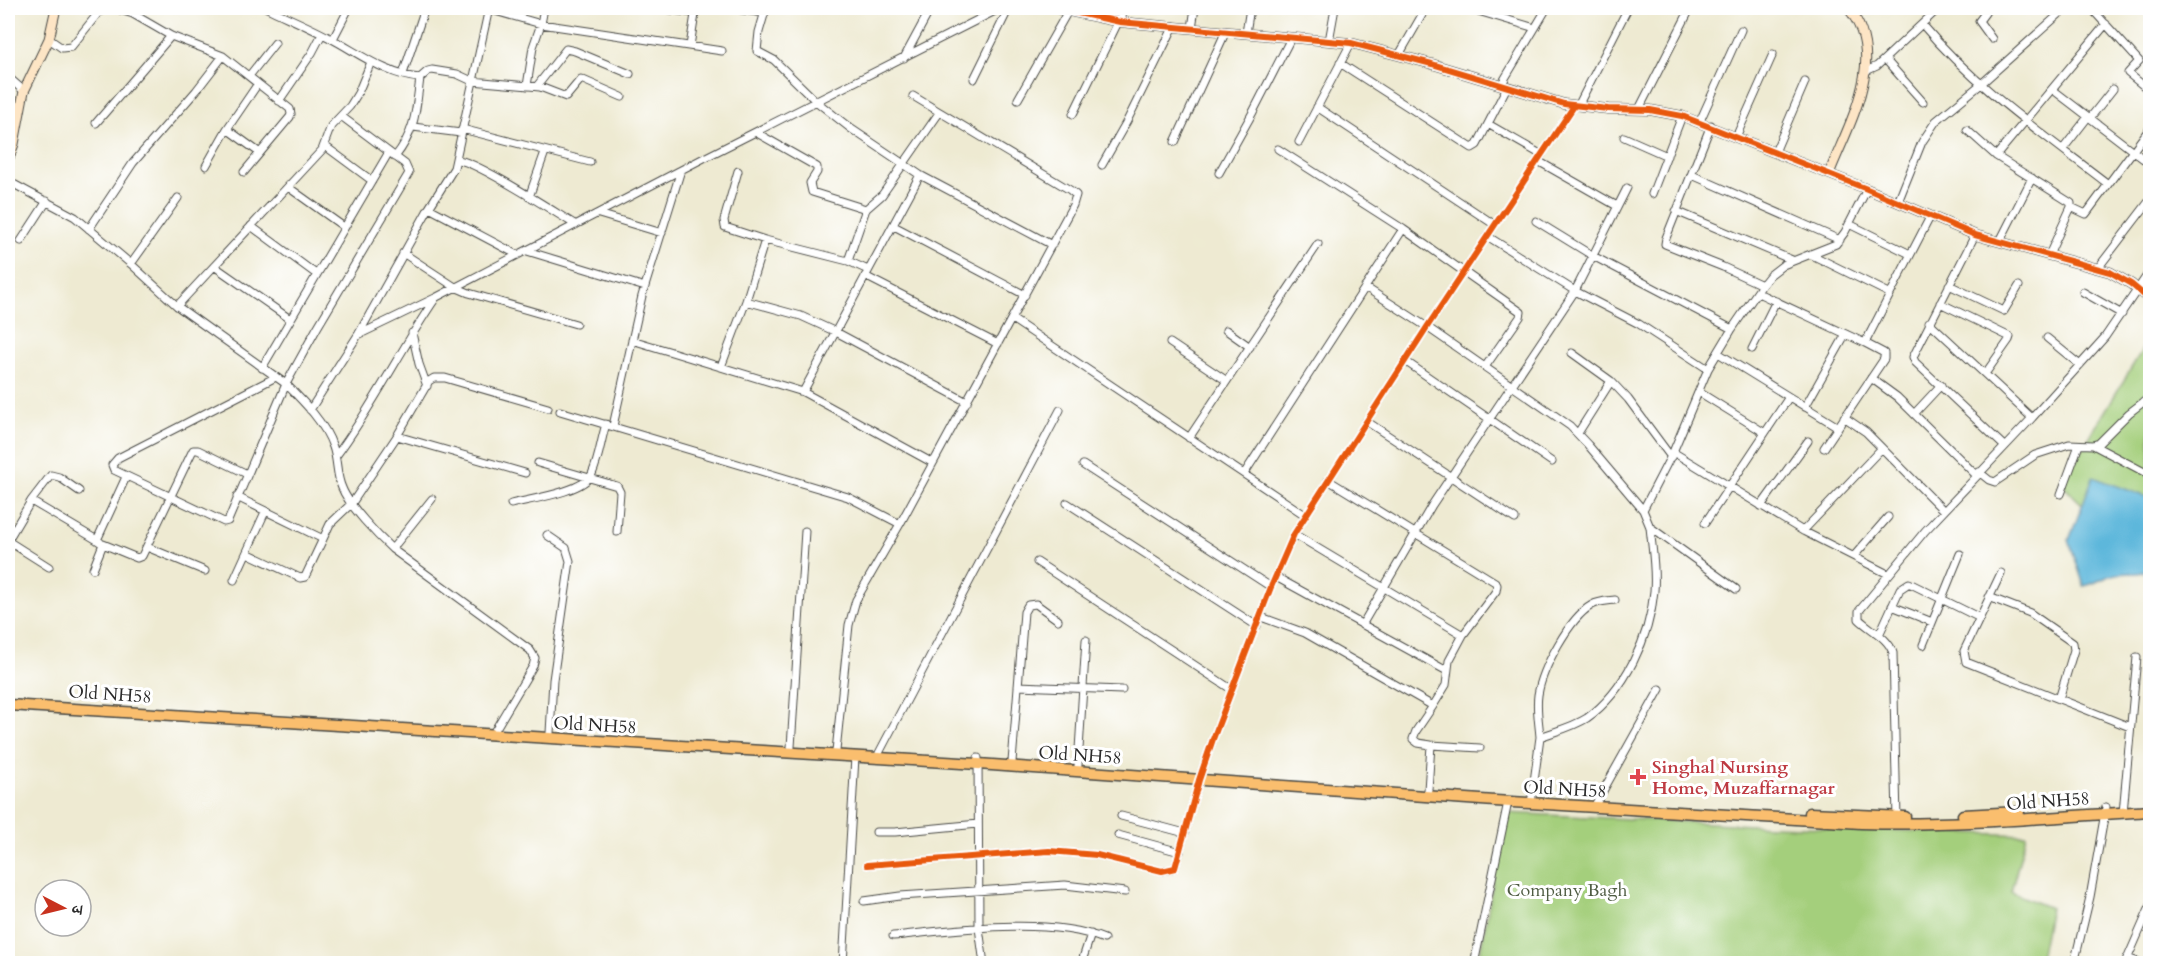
<svg xmlns="http://www.w3.org/2000/svg" width="2158" height="971" viewBox="0 0 2158 971" font-family="Cardo,'Noto Serif Devanagari',serif">
  <rect width="100%" height="100%" fill="#fff"/>
  <filter id="ink" filterUnits="userSpaceOnUse"><feTurbulence type="fractalNoise" baseFrequency=".0167" numOctaves="2"/><feDisplacementMap in="SourceGraphic" scale="12" xChannelSelector="R" yChannelSelector="G"/><feConvolveMatrix kernelMatrix="1 2 1 2 8 2 1 2 1" color-interpolation-filters="sRGB"/></filter>
  <filter id="wash" filterUnits="userSpaceOnUse"><feTurbulence type="fractalNoise" baseFrequency=".008" numOctaves="4" result="noise"/><feDisplacementMap in="SourceGraphic" scale="24" xChannelSelector="R" yChannelSelector="G"/><feGaussianBlur stdDeviation="1.35" result="paint"/><feColorMatrix in="noise" values="0 0 0 0 0 0 0 0 0 0 0 0 0 0 0 0 0 1.4 0 .05"/><feComposite in="paint" operator="in"/></filter>
  <g filter="url(#wash)">
    <rect width="100%" height="100%" fill="#eeead2"/>
    <!-- green -->
    <path fill="#a4cf7b" stroke="#687d53" stroke-width="1.5" d="M2150 337V568L2061 484Z
      M1506 813 1772 826 2026 835 2011 892 2050 908 2039 963 1478 964Z"/>
    <!-- water -->
    <path fill="#5db7db" stroke="#447183" stroke-width="1.5" d="M2093 477 2147 497 2150 501V568C2141 576 2129 572 2117 574 2105 576 2096 584 2084 586L2069 540Z"/>
  </g>
  <g filter="url(#ink)">
    <g fill="none" stroke-linecap="round" stroke-linejoin="round">
      <!-- street casing -->
      <g stroke="#484844" stroke-width="9">
        <path id="street" d="M114 8 133 14 171 36 223 56 290 109 291 114 290 117 244 172
          M267 8C288 18 310 27 330 38 357 52 388 76 420 78L428 71 432 70 457 74 472 81 540 87 566 97 581 79 622 97
          M657 8 695 13
          M728 8 765 13
          M766 8 759 32 757 51 774 60 817 102 850 128 920 175 1052 245
          M1468 8 1535 28
          M1980 8 1985 13 1979 21 1992 39
          M2091 8 2139 61 2128 73 2150 91
          M488 9 541 24 722 51
          M219 10 220 8
          M1854 15 1863 8
          M1922 24C1975 87 2043 134 2108 184
          M1192 28 1195 8
          M1246 33 1250 8
          M49 39 62 48 71 47 99 12 105 8
          M333 39 349 8
          M1329 41 1335 8
          M690 46 696 8
          M1399 55 1426 8
          M904 58 931 8
          M1885 59 1923 102
          M1340 63 1472 148 1477 145 1507 87
          M1866 71 1877 66 1939 8
          M403 74 425 8
          M249 76 275 43
          M8 77 24 91
          M974 79 1009 8
          M1501 85 1547 8
          M527 86 533 47 541 24 544 8
          M537 86 566 49 575 51 630 74
          M2052 89 2150 164
          M1018 99 1068 11
          M279 101 312 53 322 34
          M1578 106 1628 8
          M1317 107 1495 225
          M1639 109 1688 13
          M1073 114 1125 8
          M2090 118 2113 89
          M1700 121 1741 30
          M96 123 171 36
          M1488 124 1542 155
          M1711 125 1666 238 1665 244 1723 267 1762 285
          M413 127 461 133
          M227 129 257 85
          M462 129 590 162
          M1967 130 1996 156 2071 203V207L2049 255
          M757 133 817 167V172L810 183 812 192 866 209
          M1624 137 1667 156
          M1736 137 1773 54
          M1175 142 1226 31
          M1299 142 1351 43
          M325 146 371 180
          M1278 149 1403 229 1521 312 1520 317 1485 367
          M2063 149 2088 117
          M1775 152 1805 82
          M1996 156 2106 24
          M395 157C416 131 416 109 420 78
          M457 160C475 160 556 213 576 225
          M1538 161 1617 206
          M1102 165 1127 121 1174 26
          M206 166 227 129 260 153
          M738 171 724 220 725 227 765 240 848 261 868 270
          M1219 173 1253 112 1291 38
          M1692 175 1840 240
          M8 181 75 217 131 264 177 306 286 384C304 402 325 423 333 447 338 461 336 475 342 488 349 506 378 536 392 549L530 650 535 658 533 666 495 730V736
          M288 187 344 227
          M1652 194 1682 116
          M529 197 545 152
          M1898 202 1922 142 1936 121 1980 85 2066 8
          M2071 207 2086 214 2150 128
          M429 208 518 255
          M1676 211 1792 260
          M599 214 662 233
          M1536 221 1593 256 1732 329
          M1849 224 1910 254
          M251 226 316 274
          M894 226 1025 295
          M89 229 133 163 196 91 223 56
          M1975 235 1913 357 1915 362 2004 446
          M1487 236 1575 291 1639 324 1708 369
          M21 241 47 201
          M2000 241 2032 178
          M527 251 645 287
          M403 253 455 287 469 293 576 324
          M1812 255 1889 293
          M848 261 866 209 882 195 939 113
          M131 264 178 198
          M214 266 290 319
          M2098 268 2150 200
          M865 276 998 344
          M1949 285 2004 311 2019 286
          M1365 287 1427 327 1570 426 1588 445 1643 510 1650 527C1652 548 1656 570 1654 591 1650 637 1625 691 1587 718 1573 727 1556 731 1540 737L1531 804
          M2083 292 2122 314
          M1758 293 1865 343 1930 217
          M746 301 801 316 836 332 967 402
          M1940 303 2010 337 2009 340 1985 374
          M177 306 322 150 331 126 350 106 358 93 371 62
          M1012 319 1305 515
          M1929 322 2032 418
          M1226 330 1250 347
          M412 333 419 364 427 386
          M358 335 435 298 702 159 1001 8
          M2047 338 2080 365
          M632 340 803 392 933 463
          M1170 343 1227 381
          M1752 349 1776 301
          M1572 353 1611 381
          M1718 353 1838 427
          M1405 361 1552 462
          M721 367 746 301 765 240
          M262 368 389 152
          M276 377 118 458 112 465 114 470 224 522 228 521 286 384 317 328 409 173 405 164 341 116
          M1871 378 1897 397 1976 475
          M803 392 920 175
          M1699 392 1765 433
          M1805 407 1846 334
          M310 410 358 335 429 208 454 168 489 8
          M560 411 848 497 900 524
          M1914 414 1941 385
          M1844 417 1866 432 1944 511
          M1366 421 1515 519
          M613 426 642 296 681 170
          M1578 433 1611 381 1628 399 1671 457
          M397 436 525 473
          M1189 438 1318 244
          M2093 445 2150 475
          M1824 448 1884 359V353L1865 343
          M1673 452 1803 531 1888 574
          M336 456C373 407 400 350 435 299
          M538 463 617 486 620 492 617 532
          M1083 465 1271 587
          M1979 472 1989 480 1995 482 2035 455 2069 444 2093 445 2099 443 2129 413 2150 397
          M1244 474 1403 229
          M1328 480 1495 582 1497 585 1496 591 1463 635
          M2061 494 2079 445
          M237 497 323 539
          M31 501 51 475 59 477 79 491
          M1067 503 1257 626
          M511 504C531 499 583 492 592 474 599 459 601 440 606 424
          M1761 506 1808 441
          M1643 510 1673 452 1708 369 1732 329 1762 285 1770 275 1783 265 1836 244 1845 232 1867 189
          M1705 523 1789 397
          M1650 527 1736 589
          M1803 531 1882 448
          M1294 534 1463 635 1449 661 1446 685 1433 706
          M547 535 566 548 570 561 553 680 550 733
          M8 540 31 501 97 540
          M8 541 49 567
          M100 542 97 540 126 477
          M147 547 205 571
          M392 549 432 499
          M247 553 300 578 305 577 330 524 352 503 397 436 429 381 434 378H445L548 408
          M1854 556 1888 517
          M1037 562 1231 689
          M93 569 103 544 137 558 142 556 193 450H198L247 474
          M2001 573 1964 651 1966 662 2130 727
          M1276 577 1447 671
          M234 580 265 512
          M1989 597 2030 613 2073 643 2074 650 2059 699
          M1892 606 1932 622
          M1261 617 1305 633 1433 706 1416 731 1413 739 1418 743 1431 745 1428 790
          M1362 625 1432 505 1575 291 1627 188
          M1879 635 1900 589 1909 583 1980 618
          M1923 645 1960 554
          M1018 686 1122 690
          M1540 737C1539 723 1536 709 1538 695 1542 669 1569 618 1592 605 1599 601 1607 601 1615 600
          M1431 745 1480 748
          M791 747 805 531
          M836 751 849 625 856 600 900 524 1073 205 1076 195 1070 190 913 96
          M879 753 1060 410
          M978 758 979 928 984 964
          M1012 762 1024 612 1028 605 1036 604 1058 620
          M1078 765 1086 640
          M1594 807 1660 689
          M2123 813 2137 657
          M1121 816 1185 833
          M1897 819 1893 653C1888 637 1870 630 1859 619V611L1925 531 2032 418 2105 337 2150 271
          M876 832H895L978 824
          M1118 835 1180 852
          M867 865 1049 851 1097 855 1162 871 1175 868 1199 780 1213 739 1271 587 1294 534 1427 327 1574 106
          M864 901 900 896 1065 885 1125 892
          M893 936C953 930 1048 916 1104 939
          M2127 958 2144 964
          M843 964 855 757
          M1004 964H1039
          M1081 964 1091 934
          M1474 964 1508 802
          M2074 964 2090 897 2106 807
          M2125 964 2150 907"/>
      </g>
      <!-- secondary casing -->
      <g stroke="#484844" stroke-width="11">
        <path id="secondary" d="M1055 8 1120 22 1351 43 1432 64 1564 104 1608 109 1650 110 1682 116 1867 189 1975 235 2110 272 2131 284 2150 300
          M8 160 14 144 24 91 49 39 56 8
          M1829 174C1849 123 1889 57 1848 8"/>
      </g>
      <!-- primary casing -->
      <g stroke="#484844" stroke-width="13">
        <path id="primary" d="M8 705 978 764 1495 801 1861 823C1957 826 2054 817 2150 811
          M1810 813 1905 817
          M1963 815 2019 812"/>
      </g>
      <!-- street -->
      <use href="#street" stroke="#fff" stroke-width="7"/>
      <!-- secondary -->
      <use href="#secondary" stroke="#fde5c5" stroke-width="9"/>
      <!-- primary -->
      <use href="#primary" stroke="#fabe6e" stroke-width="10"/>
      <!-- cycleway casing -->
      <g stroke="#fff" stroke-width="10">
        <path id="cycleway" d="M1055 8 1120 22 1351 43 1432 64 1564 104 1608 109 1650 110 1682 116 1867 189 1975 235 2110 272 2131 284 2150 300
          M867 865 1049 851 1097 855 1162 871 1175 868 1199 780 1213 739 1271 587 1294 534 1427 327 1574 106"/>
      </g>
      <!-- cycleway -->
      <use href="#cycleway" stroke="#e8590c" stroke-width="6"/>
    </g>
  </g>
  <!-- markers -->
  <path fill="#e0444e" stroke="#fff" stroke-width="2" d="M1635 768h6v6h6v6h-6v6h-6v-6h-6v-6h6z"/>
  <g text-anchor="middle" stroke-width="6" stroke-linejoin="round" paint-order="stroke">
    <!-- street labels -->
    <g font-size="18" fill="#2b2b2b" stroke="#fff">
      <text transform="translate(110 694) rotate(4)" y="6">Old NH58</text>
      <text transform="translate(595 725) rotate(3)" y="6">Old NH58</text>
      <text transform="translate(1080 755) rotate(4)" y="6">Old NH58</text>
      <text transform="translate(1565 789) rotate(3)" y="6">Old NH58</text>
      <text transform="translate(2048 801) rotate(-4)" y="6">Old NH58</text>
    </g>
    <!-- health labels -->
    <g font-size="18" font-weight="bold" fill="#be3a42" stroke="#fff" text-anchor="start">
      <text x="1652" y="773">Singhal Nursing<tspan x="1652" dy="21">Home, Muzaffarnagar</tspan></text>
    </g>
    <!-- park labels -->
    <g font-size="18" fill="#4f5c43" stroke="#fff">
      <text x="1567" y="896">Company Bagh</text>
    </g>
  </g>
  <!-- margin -->
  <rect width="2158" height="971" fill="none" stroke="#fff" stroke-width="30"/>
  <!-- north arrow -->
  <g transform="translate(63 908) rotate(97)"><circle r="28" fill="#ffffff" stroke="#aaaaaa" stroke-width="1.5"/>
  <path d="M0-4.5L10 22L0 15L-10 22Z" fill="#c8321e"/>
  <text y="-9" font-size="16" font-weight="bold" text-anchor="middle" fill="#2b2b2b">उ</text>
  </g>
</svg>
